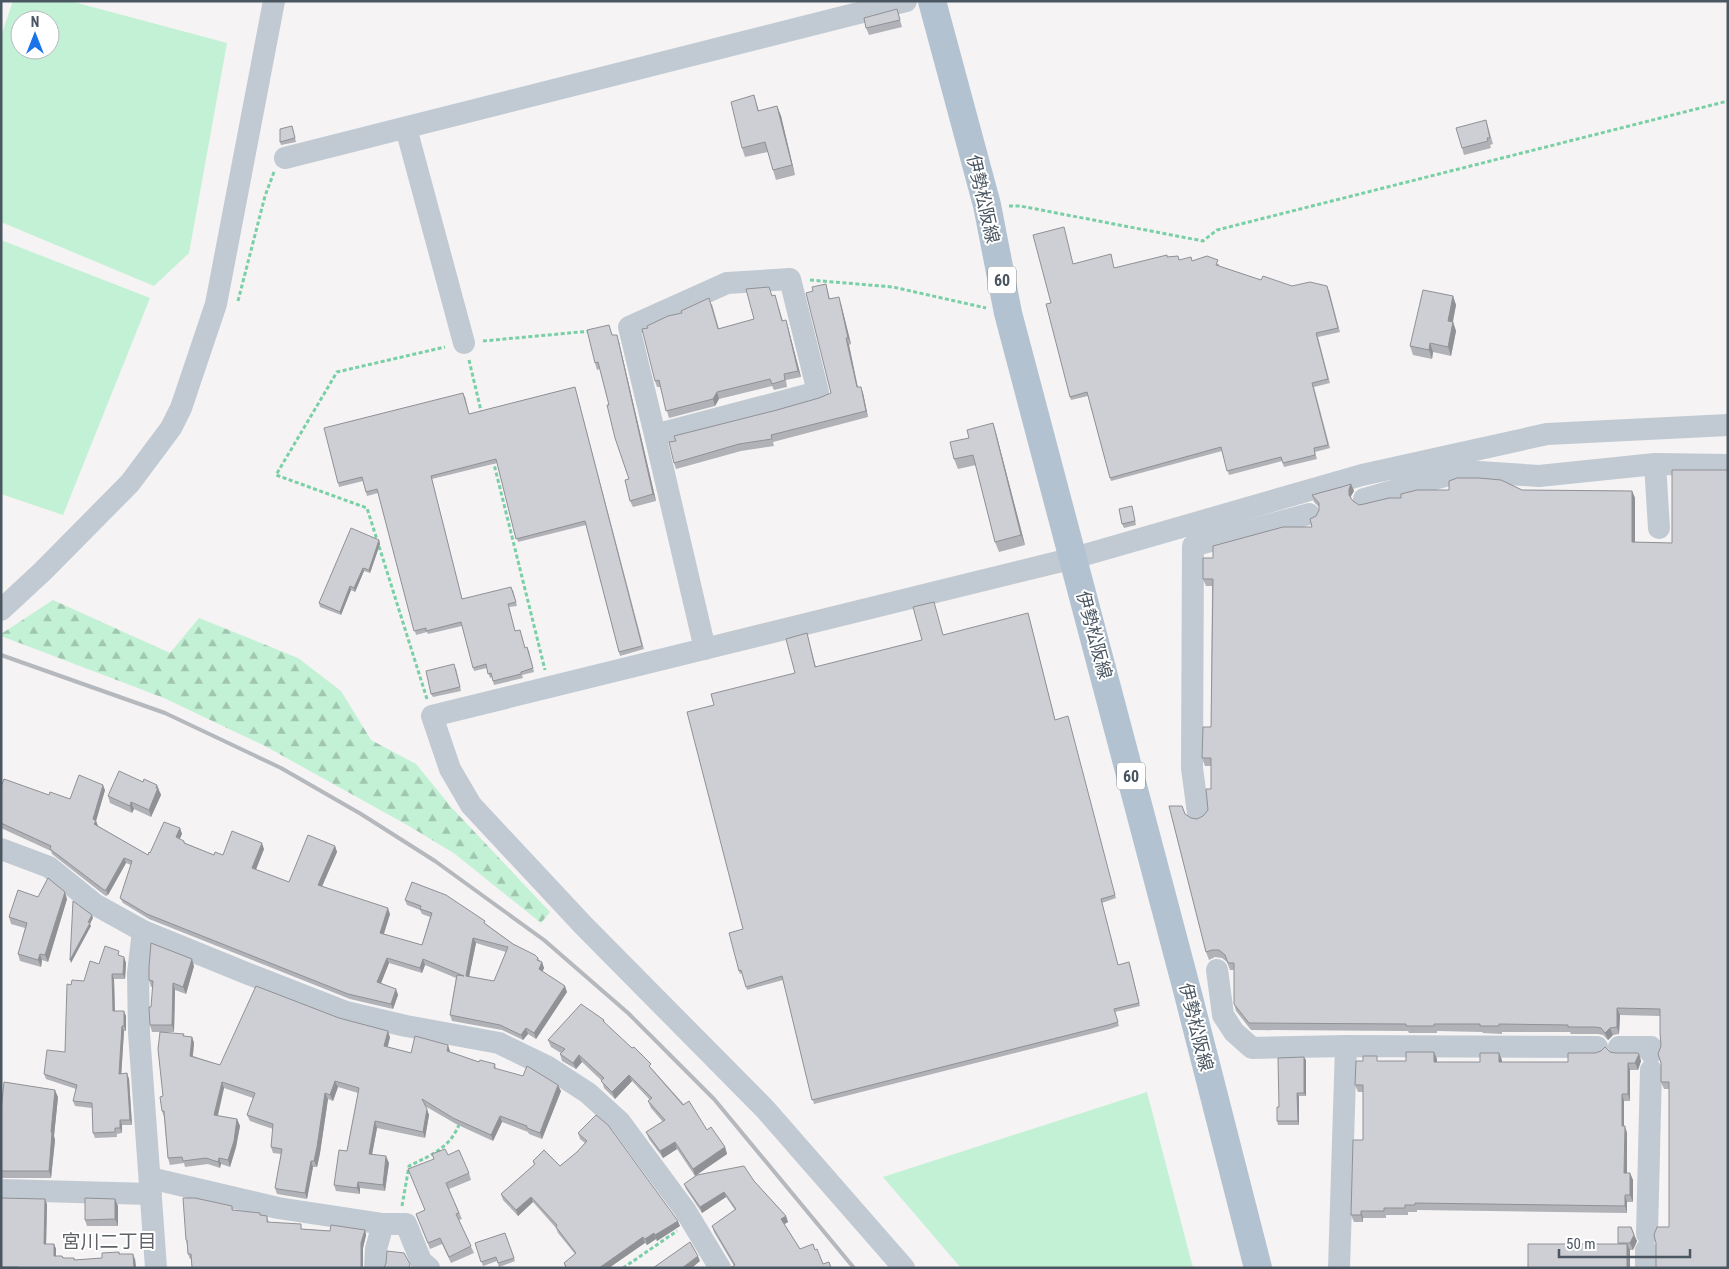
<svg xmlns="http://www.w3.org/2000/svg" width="1729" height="1269" viewBox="0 0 1729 1269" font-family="'Roboto Condensed','Noto Sans JP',sans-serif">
  <defs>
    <pattern id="forest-firs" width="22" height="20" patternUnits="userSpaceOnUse" patternTransform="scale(1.25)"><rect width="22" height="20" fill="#c3f1d5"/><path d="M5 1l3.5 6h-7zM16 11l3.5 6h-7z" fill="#a0c6b0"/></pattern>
  </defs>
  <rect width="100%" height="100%" fill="#f5f3f3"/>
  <!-- forest -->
  <path fill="url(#forest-firs)" d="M53 600 170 653 199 618 298 658 341 691 371 740 416 764 451 807 550 912 541 923 455 854 409 826 265 746 164 698 1 636V634Z"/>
  <!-- park -->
  <path fill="#c3f1d5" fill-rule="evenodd" d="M13 1H70L227 43 189 253 154 286 1 222V36ZM20 20H50V50H20Z
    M1 240 150 298 63 515 1 494Z
    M1147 1092 1193 1268H961L883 1177Z"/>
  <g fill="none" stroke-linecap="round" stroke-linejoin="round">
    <!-- path -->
    <path stroke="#7ad0a6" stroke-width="3" stroke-dasharray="4 2.5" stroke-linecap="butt" d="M1009 206H1020L1203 241 1217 230 1728 101
      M810 280 893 287 986 308
      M238 301 265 196 274 172
      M483 341 591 331
      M469 360 482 415
      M493 460 545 670
      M427 699 367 508 276 475 337 372 445 347
      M402 1206 409 1166C431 1155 451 1148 460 1122
      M623 1268 677 1231"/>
    <!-- minor -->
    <path stroke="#c1cad2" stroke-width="22" d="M406 128 464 343
      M285 158 906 1
      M790 279 818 392 655 435 629 327 727 283Z
      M655 435 705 649
      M1655 464 1728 465
      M1364 499 1463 471 1539 476 1655 464 1659 528
      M1 610 43 571 130 483 171 428 181 408 216 304 274 1
      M1198 813 1192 768 1193 546 1309 514
      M1 849 49 867 96 905 143 931 246 973 346 1012 406 1026 499 1043 548 1067 588 1093 620 1122 685 1210 720 1268
      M143 931 138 973 139 1033 156 1268
      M1217 970 1223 1015 1234 1032 1252 1048 1346 1046 1339 1268
      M1346 1046 1597 1047
      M1619 1047H1651V1053
      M150 1178 278 1208 383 1224H406L421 1261 429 1268
      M1 1190 151 1194
      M1647 1234 1651 1070
      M375 1268 376 1249 383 1224
      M904 1268 765 1109 584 926 471 805 450 769 432 716 1074 558 1362 475 1547 434 1728 425
      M1646 1268V1250"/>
    <!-- major -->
    <path stroke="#b3c2d1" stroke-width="28" d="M932 1 987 205 1008 313 1188 994 1258 1268"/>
    <!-- rail -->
    <path stroke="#b5b8bd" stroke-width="4" d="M1 655 165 713 281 768 361 814 435 861 544 940 628 1013 714 1099 854 1268"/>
  </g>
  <!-- wall -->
  <path fill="#b0b2b7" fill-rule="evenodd" d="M897 9 902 27 869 35 866 28Z
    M754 95 759 111 777 106 781 116 795 175 776 180 773 170 768 152 745 157 742 148Z
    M1486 120 1493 144 1490 145 1491 148 1464 155 1462 148Z
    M292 126 296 142 281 145 280 142Z
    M1178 256 1179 260 1219 264V266L1261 280 1292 286 1329 290 1340 332 1318 337 1330 383 1314 387 1330 448 1315 452 1317 459 1284 467 1282 461 1229 475 1222 451 1111 481 1088 396 1071 400 1070 397 1051 303 1073 263 1115 268 1167 257Z
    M826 284 830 299 841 304 851 344 849 345 858 387 863 393 868 417 773 442 774 446 741 451 676 469 674 463 777 410 819 398 831 393 813 291Z
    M775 295 783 321 788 327 801 377 786 380 787 387 774 390 772 386 719 399 715 406 669 418 660 387H657L655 381 648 328 682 313 712 304 719 329 754 319 772 296Z
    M1453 296 1456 305 1453 322 1456 331 1451 356 1433 352 1432 359 1413 355 1410 346Z
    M612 332V335L619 342 656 501 633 507 630 501 629 479 600 369 597 370 595 363Z
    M575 387 644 649 620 656 586 525 518 542 497 463 432 479 462 599 513 590 517 606 509 607 515 631 520 630 525 648 527 647 529 651 534 672 522 675 523 678 494 685 492 677 490 678 487 668 474 671 462 626 428 634 427 632 416 635 378 493 367 496 363 481 339 487 338 483 465 396 469 414Z
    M993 423 996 433 1025 545 999 552 995 542 976 465 958 469 954 459 969 438Z
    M1672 470H1728V1268H1656V1243L1654 1235 1657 1227H1669V1089H1664L1661 1082V1064L1658 1054 1661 1046 1660 1033V1016L1620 1015 1619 1034 1613 1035 1608 1040 1603 1035 1598 1034H1571L1570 1032H1502V1034L1483 1033 1482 1032 1437 1031V1033H1409L1408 1031 1251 1030 1236 1011 1234 1004V970H1230L1227 962 1222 958 1215 957 1209 960 1206 952 1169 806H1182L1185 814 1191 818 1197 819 1203 816 1208 810 1206 789H1211V766H1205L1202 758 1203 727H1211L1212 586H1206L1203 579V558H1213V546L1283 527H1312L1310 519 1316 516 1319 510V507L1314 502 1312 495 1351 484 1354 491 1351 496V499L1353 501 1359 505 1364 504 1389 498H1401V494L1417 490H1449V481L1457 478H1479L1501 480 1522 490 1632 491 1635 498V542L1672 543Z
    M1133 510 1136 525 1124 528 1122 524Z
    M379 540 380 544 370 573 364 571 355 592 351 590 341 615 320 607 319 603Z
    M1029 616 1055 719 1116 898 1102 903 1118 965H1130L1140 1006 1115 1012 1119 1026 1110 1029 814 1104 783 980 747 990 742 973 740 974 739 971 743 929 714 705 795 673 807 633 816 667 943 635Z
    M456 668 461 691 433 697 431 694Z
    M1 787 70 799 105 790 96 821 98 826 148 855 180 828 182 834 179 839 185 843 214 855H223L264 849 256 870 289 882 335 846 337 852 322 886 390 914 384 934 422 945 430 917 422 914 420 910 407 905 405 900 486 924 513 944 538 958 539 960 542 962 544 968 542 972 567 992 536 1039 528 1034 523 1040 502 1030 452 1021 450 1015 456 978 425 965 422 973 389 963 381 983 396 989 398 995 393 1009 350 999 149 919 123 903 120 898 131 865 126 863 108 895 106 896 103 894 52 854 51 851 1 828ZM476 943 506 952 494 981 469 977Z
    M160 792 161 795 151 817 134 809 132 813 110 803 108 796Z
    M38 897 67 899 48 962 42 960 41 967 20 961 18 954 25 928 11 924 9 917Z
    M121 956 124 957 126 963 125 979H114L115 1011 126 1016V1031H124L121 1074 127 1073 129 1079 132 1125H122V1133L117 1134V1137L95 1138 93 1133 92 1108 75 1106 73 1101 76 1089 46 1079 44 1074 65 1052 71 985 84 981 99 964Z
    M194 966 186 994 175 990 174 1032H152L150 1025 153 987H151L149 980Z
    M339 1018 390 1037 388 1047 411 1053 450 1051V1052L479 1062 495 1064 496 1069 561 1091 542 1139 529 1134 528 1132 502 1122 493 1141 456 1124 425 1106 429 1115 425 1138 377 1128 372 1154 389 1163 385 1191 360 1188V1194L336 1191 334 1185 347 1151 358 1093 338 1087 333 1101 328 1099 320 1153 317 1167H313L307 1199 277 1194 275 1188 281 1154 273 1153 271 1147 273 1129 250 1121 247 1115 253 1098 224 1088 218 1116 237 1119 240 1126 236 1147 230 1167 221 1164 220 1168 208 1164 185 1167 184 1163 170 1165 168 1158 164 1117 162 1111 163 1096 184 1037H192L194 1043 193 1056 220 1065Z
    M604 1020 605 1023 654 1071 707 1130 725 1147 727 1154 695 1176 677 1149 663 1158 649 1139 646 1132 663 1122 651 1108 648 1101 650 1100 632 1081 615 1099 604 1088 602 1081 582 1062 576 1069 562 1061 560 1054 561 1053 551 1047 548 1040Z
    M1434 1052 1437 1062H1480L1499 1053 1502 1062H1568L1595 1053 1610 1052 1616 1053 1639 1054 1641 1061 1638 1070H1630V1101H1624V1126L1627 1133V1173H1630L1633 1180V1202H1627V1213L1417 1210V1212H1408V1215H1386V1218H1363V1222H1354L1351 1215 1363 1140V1092H1358L1355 1085 1363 1061H1406Z
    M1306 1060V1096H1299V1125H1278L1277 1121 1279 1107Z
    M58 1097 54 1136 55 1140 51 1178H1V1110Z
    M578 1133 680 1226 657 1241 656 1239 647 1245 645 1243 565 1267 564 1263 575 1254 558 1233 556 1228 533 1202 518 1216 503 1200 501 1194 534 1165 533 1161 560 1166 577 1152 585 1143 580 1139Z
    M448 1155 469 1173 471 1180 449 1189 462 1219 459 1220 474 1253 451 1263 442 1244 430 1249 416 1214 425 1210Z
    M754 1181 786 1216 788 1222 784 1224 800 1249 815 1250 823 1264 734 1266 714 1232 712 1226 735 1210 726 1197 702 1213 686 1189 684 1184Z
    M1 1198 47 1204 46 1244H54L56 1249V1256H62L64 1258H74L75 1260 102 1258 119 1252 120 1254 135 1259 136 1268H1Z
    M115 1199 118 1206V1226H87L85 1220Z
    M232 1206 233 1210 267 1216 269 1223 303 1229 330 1231 365 1230 366 1235 363 1248 190 1259 188 1254 187 1245 186 1240Z
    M1631 1227 1637 1241 1633 1250H1629L1630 1268H1528L1618 1244V1243Z
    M505 1233 515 1261 499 1267 497 1261 483 1266 475 1243Z"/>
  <!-- shaded-wall -->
  <path fill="#909195" d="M777 106 781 116 795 175 792 165Z
    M1453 296 1456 305 1451 330 1448 321Z
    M839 297 841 304 851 344 848 338Z
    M786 320 788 327 801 377 798 371Z
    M1453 322 1456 331 1451 356 1448 347Z
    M617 335 619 342 656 501 653 494Z
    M846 338 849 345 859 394 857 387Z
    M1430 343 1433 352 1432 359 1429 350Z
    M861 387 863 393 868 417 866 411Z
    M717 392 719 399 715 406 713 399Z
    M993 423 996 433 1025 545 1021 535Z
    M1351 484 1354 491 1351 496V502L1349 495V489Z
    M1632 491 1635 498V549L1632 542Z
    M379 540 380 544 370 573 369 570Z
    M363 568 364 571 355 592 354 588Z
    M350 586 351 590 341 615 340 612Z
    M103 785 105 790 96 821 98 826 96 830 93 819Z
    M157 785 161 795 151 817 149 810Z
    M131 802 134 809 132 813 130 806Z
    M180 828 182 834 178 843 176 837Z
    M262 843 264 849 254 874 252 868Z
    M335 846 337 852 320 891 318 885Z
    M124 858 126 863 108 895 106 890Z
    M65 892 67 899 48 962 45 955Z
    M388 908 390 914 382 939 380 933Z
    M92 915 93 918 90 924 91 926 71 963 70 960Z
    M473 938 476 943 468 982 466 976Z
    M40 954 42 960 41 967 38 960Z
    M124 957 126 963 125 979 123 974Z
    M387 958 389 963 379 988 377 982Z
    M192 959 194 966 186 994 183 987Z
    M423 959 425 965 422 973 420 968Z
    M542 962 544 968 541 975 539 969Z
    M112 974 114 979 115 1017 113 1011Z
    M173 983 175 990 174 1032 172 1025Z
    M565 986 567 992 536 1039 534 1033Z
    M396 989 398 995 393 1009 391 1004Z
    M1617 1008 1620 1015 1619 1034 1617 1027Z
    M124 1011 126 1016V1031L124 1026Z
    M122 1026 124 1031 121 1079 119 1074Z
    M526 1028 528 1034 523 1040 521 1035Z
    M1610 1028 1613 1035 1608 1040 1605 1033Z
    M388 1031 390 1037 386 1052 384 1046Z
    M192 1037 194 1043 192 1062 190 1056Z
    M448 1045 450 1051 449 1058 447 1051Z
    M1434 1052 1437 1059V1069L1434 1062Z
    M1499 1053 1502 1060V1069L1499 1062Z
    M1639 1054 1641 1061 1638 1070 1635 1063Z
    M579 1055 582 1062 576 1069 573 1063Z
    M1304 1057 1306 1060V1096L1304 1093Z
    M1628 1063 1630 1070V1101L1628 1094Z
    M127 1073 129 1079 132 1125 130 1120Z
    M629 1075 632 1081 615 1099 612 1092Z
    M335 1081 338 1087 333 1101 330 1095Z
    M222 1082 224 1088 216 1122 214 1115Z
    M558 1085 561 1091 542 1139 540 1133Z
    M55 1090 58 1097 54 1136 55 1140 51 1178 49 1171 51 1132Z
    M325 1093 328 1099 320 1153 317 1167 314 1161Z
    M1297 1093 1299 1096V1125L1298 1121Z
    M1622 1094 1624 1101V1133L1622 1126Z
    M427 1109 429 1115 425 1138 423 1132Z
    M500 1116 502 1122 493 1141 491 1135Z
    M237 1119 240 1126 236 1147 230 1167 228 1160Z
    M120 1120 122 1125V1133L120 1128Z
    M375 1121 377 1128 371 1160 369 1154Z
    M1625 1126 1627 1133V1180L1624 1173Z
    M675 1142 677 1149 663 1158 660 1151Z
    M725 1147 727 1154 695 1176 693 1169Z
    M386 1156 389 1163 385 1191 383 1185Z
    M219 1158 221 1164 220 1168 218 1162Z
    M311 1161 313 1167 307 1199 305 1193Z
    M1630 1173 1633 1180V1202L1630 1195Z
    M358 1182 360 1188V1194L357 1188Z
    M724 1192 726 1197 702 1213 700 1207Z
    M1625 1195 1627 1202V1213L1625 1206Z
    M531 1197 533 1202 518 1216 516 1210Z
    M45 1199 47 1204 46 1249 44 1244Z
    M115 1199 118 1206V1226L115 1219Z
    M1361 1211 1363 1218V1222L1361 1215Z
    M786 1216 788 1222 783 1225 781 1219Z
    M678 1221 680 1226 657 1241 655 1235Z
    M365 1230 366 1235 363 1248V1268H361V1243Z
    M654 1233 656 1239 647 1245 645 1239Z
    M1634 1235 1637 1241 1633 1250 1630 1243Z
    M643 1237 645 1243 609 1268H599Z
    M54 1244 56 1249V1262L54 1256Z
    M1627 1244 1630 1250V1268H1627Z
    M133 1254 135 1259 136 1268H134Z
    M698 1256 700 1261 692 1268H682Z"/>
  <!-- building -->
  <path fill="#cdcfd5" stroke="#909195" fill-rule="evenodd" d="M897 9 900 20 866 28 864 18Z
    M754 95 758 111 777 106 792 165 773 170 765 142 742 148 731 102Z
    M1486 120 1490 138H1487L1488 141 1462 148 1456 128Z
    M292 126 295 138 280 142V129Z
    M1064 227 1073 264 1111 254 1114 268 1167 255V257L1178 256 1179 260 1191 257 1192 261 1207 256 1218 260 1216 265 1261 280 1263 276 1292 286 1310 282 1327 286 1338 328 1316 333 1328 379 1312 383 1328 445 1314 448 1315 455 1283 463 1281 457 1227 471 1221 447 1110 478 1087 392 1070 397 1046 304 1051 303 1033 235Z
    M826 284 829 299 839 297 848 338H846L857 387H861L866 411 771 435 772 439 739 444 674 463 669 442 676 441 674 436 777 410 819 398 831 393 806 293 813 291 812 287Z
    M769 287 772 296 775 295 782 321 786 320 798 371 784 374 785 380 772 384 770 379 717 392 713 399 666 411 659 380 655 381 642 329 648 328 647 326 668 316 682 313 681 311 709 298 718 329 754 319 746 289Z
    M1423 290 1453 296 1448 321 1453 322 1448 347 1430 343 1429 350 1410 346Z
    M609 325 612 335H617L653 494 630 501 625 480 629 479 615 438 607 405H609L598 362 595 363 587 330Z
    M575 387 642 646 619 652 585 521 516 539 496 459 431 476 462 599 511 587 516 602 508 604 515 631 520 630 525 648 527 647 533 668 521 672V674L493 681 491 673 488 674 486 664 473 668 461 622 426 631V628L414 631 377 489 366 492 362 477 338 483 324 428 463 393 469 414Z
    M993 423 1021 535 995 542 973 455 954 459 950 442 969 438 967 430Z
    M1672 470H1728V1268H1656V1243L1654 1235 1657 1227H1669V1082H1661V1063L1658 1054 1661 1046 1660 1033V1009L1617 1008V1027L1610 1028 1605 1033 1601 1028 1595 1027H1568V1025L1499 1024V1026H1480V1024H1434V1026H1406V1024L1249 1023 1234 1004V963H1228L1225 955 1219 950H1212L1206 952 1169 806H1182L1185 814 1191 818 1197 819 1203 816 1208 810 1206 789H1211V758H1202L1203 727H1211L1213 579H1203V558H1213V546L1283 527H1312L1310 519 1316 516 1319 510V503L1312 495 1345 486 1351 484 1349 489V495L1353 501 1359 505 1364 504 1389 498H1401V494L1417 490H1449V481L1457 478H1479L1501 480 1522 490 1632 491V542L1672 543Z
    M1132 506 1135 521 1122 524 1119 509Z
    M351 528 379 540 369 570 363 568 354 588 350 586 340 612 319 603Z
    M934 602 943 635 1028 613 1055 720 1068 716 1115 895 1101 899 1118 965 1129 962 1139 1003 1114 1009 1118 1022 1108 1025 812 1100 782 976 746 987 741 970 739 971 729 933 743 929 687 712 714 705 711 694 795 673 786 639 807 633 815 667 922 640 913 607Z
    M454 664 460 687 431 694 426 671Z
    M119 771 143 782 144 779 157 785 156 788H158L149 810 131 802 130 806 108 796Z
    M79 775 103 785 93 819 96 821 94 824 148 855 149 852 150 853 164 822 180 828 176 837 184 841V843L214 855 215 852 223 855 232 831 262 843 252 868 289 882 308 835 335 846 318 885 388 908 380 933 422 945 432 913 420 909 421 906 405 900 412 882 446 895 485 921 484 923 513 944 535 955 538 958 537 960 542 962 539 969 565 986 534 1033 526 1028 521 1035 500 1025 450 1015 457 975 464 976 423 959 420 968 387 958 377 982 396 989 391 1004 348 994 147 914 120 898 132 861 124 858 106 890H104L50 849 51 846 1 823V787L4 779 49 795 50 792 70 799ZM473 938 508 947 494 981 466 976Z
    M48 878 65 892 45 955 40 954 38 960 18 954 27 923 9 917 18 890 38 897Z
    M73 901 92 915 88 922 90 923 70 960Z
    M151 943 192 959 183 987 173 983 172 1025H150L149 1007H151L153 981 149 980V967Z
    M105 946 119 951 118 955 124 957 123 974H112L113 1011H124V1026H122L119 1074 127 1073 130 1120H120V1128H115V1132L93 1133 92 1103 73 1101 77 1085 44 1074 47 1050 65 1052 67 984 71 985 72 980 84 981 90 961 99 964Z
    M256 986 339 1018 388 1031 384 1046 411 1053 415 1036 448 1045 447 1051 479 1062 480 1060 495 1064 494 1068 523 1076 527 1066 558 1085 540 1133 527 1128V1126L500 1116 491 1135 453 1118 422 1099 427 1109 423 1132 375 1121 369 1154 386 1156 383 1185 358 1182 357 1188 334 1185 339 1150 347 1151 359 1088 335 1081 330 1095 325 1093 317 1147 314 1161H311L305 1193 278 1189 275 1188 282 1149 271 1147 273 1124 247 1115 255 1093 222 1082 214 1115 237 1119 234 1141 228 1160 219 1158 218 1162 206 1158 183 1161 182 1157 168 1158 164 1111H162L160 1097 163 1096 158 1049 160 1032 184 1034 183 1036 192 1037 190 1056 220 1065Z
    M581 1004 604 1020 603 1021 632 1048 634 1047 651 1064 649 1066 683 1105 689 1101 707 1130 711 1127 725 1147 693 1169 675 1142 660 1151 646 1132 665 1120 648 1101 652 1098 629 1075 612 1092 601 1081 604 1078 579 1055 573 1063 560 1054 565 1049 548 1040Z
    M1605 1047 1610 1052 1616 1053H1638L1639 1054 1635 1063H1628V1094H1622V1126H1625L1624 1173H1630V1195H1625V1206L1415 1203V1205H1405V1208H1384V1211H1361V1215H1351L1353 1140H1363V1085H1355L1356 1061H1363V1056H1377V1061H1406V1052H1434V1062H1480V1053H1499V1062H1568V1053H1595L1601 1051Z
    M1304 1057V1093H1297L1298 1121H1277V1107H1279L1278 1058Z
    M4 1082 55 1090 51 1132 52 1133 49 1171H1V1110Z
    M596 1115 608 1125 678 1221 655 1235 654 1233 645 1239 643 1237 599 1268H564L566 1266 564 1263 576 1253 556 1227 557 1225 531 1197 516 1210 501 1194 535 1164 533 1161 544 1150 560 1166 577 1152 587 1141 578 1133Z
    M445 1149 448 1155 459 1150 469 1173 446 1183 459 1213 456 1214 471 1246 449 1257 440 1238 428 1243 416 1214 425 1210 408 1169 434 1159 432 1154Z
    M744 1166 754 1181 786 1216 781 1219 800 1249 813 1244 815 1250 817 1249 823 1264 829 1262 831 1268H730L735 1265 712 1226 736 1209 724 1192 700 1207 684 1184 697 1175Z
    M1 1198 45 1199 44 1244H54V1256H62L63 1258H74V1260L102 1258V1253L119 1252V1254H133L134 1268H18V1267H1Z
    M85 1198 115 1199V1219L85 1220Z
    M183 1198H195L232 1206V1210L260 1213V1215L267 1216V1222L301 1224V1229L330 1231 331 1225 365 1230 361 1243V1268H192L191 1254H188L187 1240H186Z
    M1618 1227H1631L1634 1235 1630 1243H1618Z
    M505 1233 514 1258 498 1263 496 1257 481 1262 475 1243Z
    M690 1242 698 1256 682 1268H653Z
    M1528 1244H1627V1268H1528Z
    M387 1251 404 1253 410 1264 409 1268H384L386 1263Z"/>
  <g text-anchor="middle" stroke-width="4" stroke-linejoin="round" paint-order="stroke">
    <!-- shield labels -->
    <g fill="#fff" stroke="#808990" stroke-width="1">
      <rect x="988" y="266.5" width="28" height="27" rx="4"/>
      <rect x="1117" y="762.5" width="28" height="27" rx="4"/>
    </g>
    <g font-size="16" font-weight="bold" fill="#4a5661">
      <text x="1002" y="286">60</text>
      <text x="1131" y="782">60</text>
    </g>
    <!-- street labels -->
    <g font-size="18" fill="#4a5661" stroke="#fff">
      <text transform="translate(983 199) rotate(77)" y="6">伊勢松阪線</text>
      <text transform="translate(1094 635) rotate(75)" y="6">伊勢松阪線</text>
      <text transform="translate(1196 1027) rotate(76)" y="6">伊勢松阪線</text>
    </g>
    <!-- neighbourhood labels -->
    <g font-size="19" fill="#5f6368" stroke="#fff">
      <text x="109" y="1248">宮川二丁目</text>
    </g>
  </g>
  <!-- border -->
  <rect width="1729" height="1269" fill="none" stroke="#4a5661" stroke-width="5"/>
  <!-- north arrow -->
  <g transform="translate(35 35)"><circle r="24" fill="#ffffff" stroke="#b7bbc0"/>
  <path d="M0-4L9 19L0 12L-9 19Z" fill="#1a73e8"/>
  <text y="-8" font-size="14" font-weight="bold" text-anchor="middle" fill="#4a5661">N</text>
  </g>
  <!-- scale -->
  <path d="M1559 1249v8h131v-8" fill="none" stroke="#4a5661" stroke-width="2.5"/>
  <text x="1566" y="1249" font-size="15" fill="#4a5661" stroke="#ffffff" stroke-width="4" paint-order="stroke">50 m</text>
</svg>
